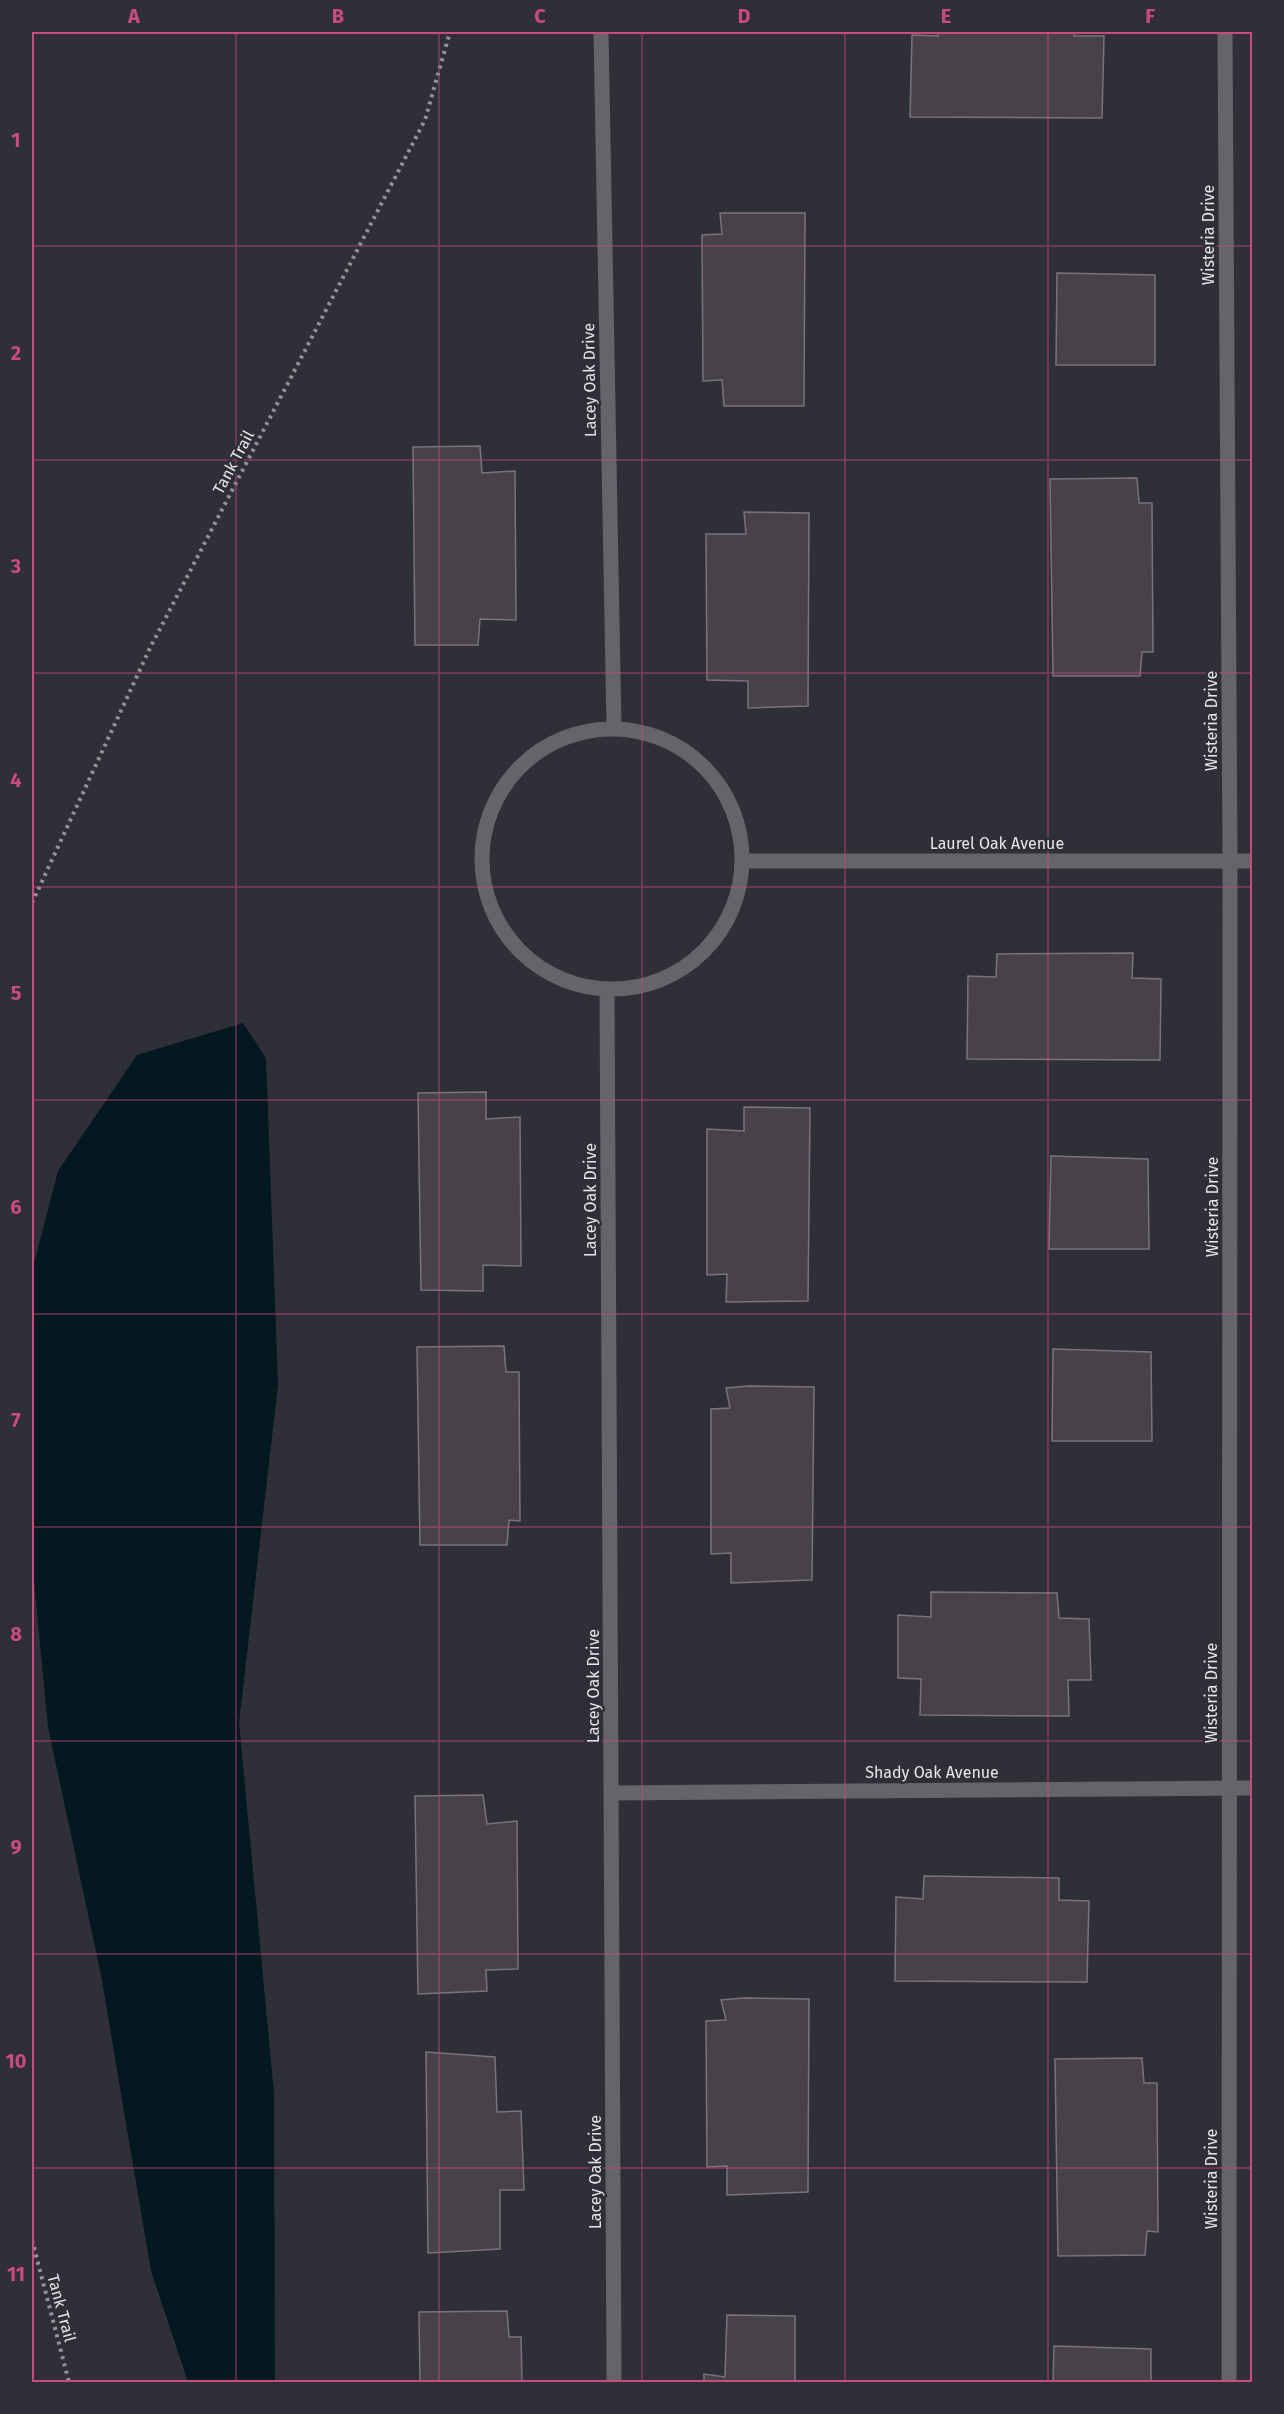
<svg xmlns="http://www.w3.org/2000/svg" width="1284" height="2414" viewBox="0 0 1284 2414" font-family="'Fira Sans',sans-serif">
  <rect width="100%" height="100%" fill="#2f2f37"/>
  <!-- water -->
  <path fill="#041820" d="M243 1023 266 1058 278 1385 239 1723 274 2093 275 2382H188L151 2271 101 1975 48 1727 32 1560V1271L58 1171 137 1055Z"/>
  <!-- building -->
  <path fill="#474149" stroke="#7a737c" stroke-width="1.5" d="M938 32H1074V36H1104L1102 118 910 117 912 35 938 36Z
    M720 213H805L804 406H724L722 380 703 381 702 235 722 234Z
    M1057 273 1155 275V365H1056Z
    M480 446 482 473 515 471 516 620 480 619 478 645H415L413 447Z
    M1137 478 1139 503H1152L1153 652H1142L1140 676H1053L1050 479Z
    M744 512 809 513 808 706 748 708V681L707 680 706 534H746Z
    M1133 953 1132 978 1161 979 1160 1060 967 1059 968 976 996 977 997 954Z
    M486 1092V1119L520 1117 521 1266 483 1265V1291L421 1290 418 1093Z
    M744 1107 810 1108 808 1301 726 1302 727 1274 707 1275V1129L744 1131Z
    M1051 1156 1148 1159 1149 1249H1049Z
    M504 1346 506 1372H519L520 1521 509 1520 507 1545H420L417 1347Z
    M1053 1349 1151 1352 1152 1441H1052Z
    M749 1386 814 1387 812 1580 731 1583V1553L711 1554V1409L730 1408 726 1388Z
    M931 1592 1057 1593 1059 1618 1089 1619 1091 1680H1068L1069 1716 920 1715 921 1679 898 1678V1615L931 1617Z
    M483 1795 487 1824 517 1821 518 1969 486 1970 487 1991 418 1994 415 1796Z
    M924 1876 1059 1878V1900L1089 1901 1087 1982 895 1981 896 1897 923 1899Z
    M744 1998 809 1999 808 2192 727 2195V2166L707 2167 706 2021 726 2020 721 2000Z
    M426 2052 495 2057 497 2112 521 2111 524 2190H500V2249L428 2253Z
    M1142 2058 1144 2083H1157L1158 2232 1147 2231 1145 2255 1058 2256 1055 2059Z
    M507 2311 509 2337H521L522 2382H420L419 2312Z
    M727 2315 795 2316V2382H704V2374L725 2377Z
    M1054 2346 1151 2349V2382H1053Z"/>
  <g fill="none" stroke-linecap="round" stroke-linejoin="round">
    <!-- path -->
    <path stroke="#939299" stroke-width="4" stroke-dasharray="3 4.5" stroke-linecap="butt" d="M32 903 150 648 425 120 450 32
      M32 2240 69 2382"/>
    <!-- minor -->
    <path stroke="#636569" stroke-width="15" d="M601 32 614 728
      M1225 32 1230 861 1229 2382
      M482 859a130 130 0 1 1 260 0a130 130 0 1 1-260 0Z
      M742 861H1252
      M607 989 614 2382
      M611 1793 1252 1788"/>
  </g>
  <!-- grid -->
  <path fill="none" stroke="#cb4b7f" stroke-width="1.5" stroke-opacity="0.55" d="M236 32V2382M439 32V2382M642 32V2382M845 32V2382M1048 32V2382M32 246H1252M32 460H1252M32 673H1252M32 887H1252M32 1100H1252M32 1314H1252M32 1527H1252M32 1741H1252M32 1954H1252M32 2168H1252"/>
  <g text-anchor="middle" stroke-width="5" stroke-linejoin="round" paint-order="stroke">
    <!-- street labels -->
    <g font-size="16" fill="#e6e5eb" stroke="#2f2f37">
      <text transform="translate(1208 235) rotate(-90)" y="6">Wisteria Drive</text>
      <text transform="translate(589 380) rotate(-91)" y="6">Lacey Oak Drive</text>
      <text transform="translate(233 462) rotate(-62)" y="6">Tank Trail</text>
      <text transform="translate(1211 721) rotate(-90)" y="6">Wisteria Drive</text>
      <text x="997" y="849">Laurel Oak Avenue</text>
      <text transform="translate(590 1200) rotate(-90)" y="6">Lacey Oak Drive</text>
      <text transform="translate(1212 1207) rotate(-90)" y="6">Wisteria Drive</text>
      <text transform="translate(593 1686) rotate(-90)" y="6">Lacey Oak Drive</text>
      <text transform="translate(1211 1693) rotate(-90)" y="6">Wisteria Drive</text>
      <text x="932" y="1778">Shady Oak Avenue</text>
      <text transform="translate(595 2172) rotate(-90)" y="6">Lacey Oak Drive</text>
      <text transform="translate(1211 2179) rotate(-90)" y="6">Wisteria Drive</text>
      <text transform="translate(62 2308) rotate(75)" y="6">Tank Trail</text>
    </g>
  </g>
  <!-- border -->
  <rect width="1284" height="2414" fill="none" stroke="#2f2f37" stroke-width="66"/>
  <rect x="33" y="33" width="1218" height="2348" fill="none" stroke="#cb4b7f" stroke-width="2"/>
  <g font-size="20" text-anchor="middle" font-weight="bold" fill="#cb4b7f">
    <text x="134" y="23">A</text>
    <text x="338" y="23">B</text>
    <text x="540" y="23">C</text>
    <text x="744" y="23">D</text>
    <text x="946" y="23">E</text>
    <text x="1150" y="23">F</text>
    <text x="16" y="147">1</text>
    <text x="16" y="360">2</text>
    <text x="16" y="573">3</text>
    <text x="16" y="787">4</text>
    <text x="16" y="1000">5</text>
    <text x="16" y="1214">6</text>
    <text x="16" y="1427">7</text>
    <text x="16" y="1641">8</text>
    <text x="16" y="1854">9</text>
    <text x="16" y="2068">10</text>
    <text x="16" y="2281">11</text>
  </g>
</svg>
